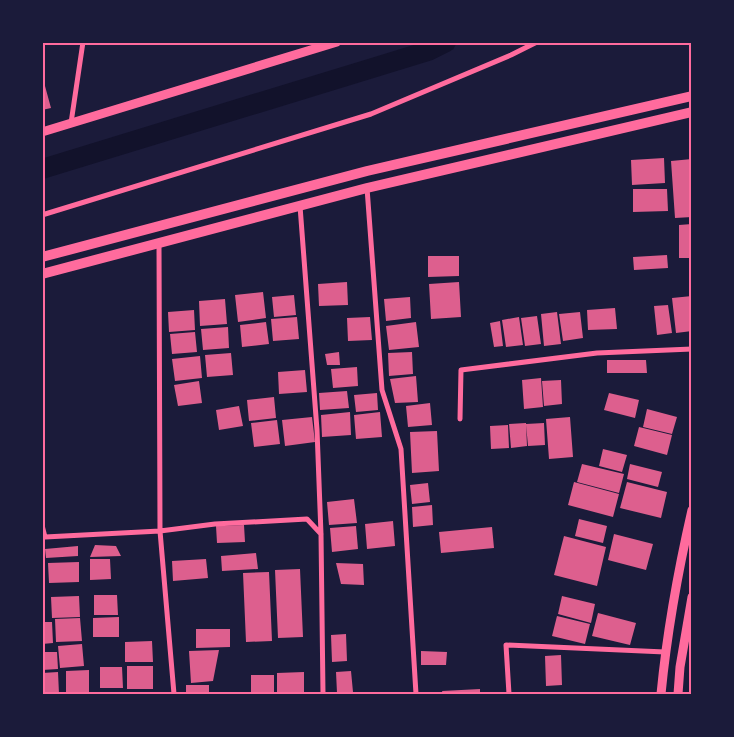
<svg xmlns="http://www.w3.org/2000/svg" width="734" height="737" viewBox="0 0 734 737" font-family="Manrope,sans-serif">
  <rect width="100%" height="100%" fill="#1b1b3a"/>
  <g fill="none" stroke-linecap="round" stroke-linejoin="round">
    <!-- canal -->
    <path stroke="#12122b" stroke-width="20" d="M42 169 428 51 446 42"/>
  </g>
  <!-- building -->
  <path fill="#dd5f8e" d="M45 86 51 108 42 110V87Z
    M664 158 665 183 632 185 631 160Z
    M692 159V217L675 218 671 161Z
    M633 189H667L668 211 633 212Z
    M692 224V258H679V225Z
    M667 255 668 268 634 270 633 257Z
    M428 256H459V276L428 277Z
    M347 282 348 305 319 306 318 284Z
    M459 282 461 317 431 319 429 284Z
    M263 292 266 318 238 322 235 295Z
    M294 295 296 315 274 317 272 297Z
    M692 296V331L676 333 672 298Z
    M410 297 411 318 386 321 384 299Z
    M225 299 227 324 200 326 199 301Z
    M668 305 672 333 657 335 654 306Z
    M615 308 617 329 588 330 587 310Z
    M194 310 195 330 169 332 168 312Z
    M557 312 561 344 544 346 541 314Z
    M580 312 583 338 563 341 559 314Z
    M537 316 541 344 525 346 521 318Z
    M297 317 299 339 273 341 271 319Z
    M370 317 372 340 348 341 347 318Z
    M519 317 523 345 506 347 502 320Z
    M500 321 503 346 494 347 490 323Z
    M266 322 269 344 242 347 240 325Z
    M416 322 419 347 389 350 386 326Z
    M228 327 229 348 203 350 201 329Z
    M195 332 197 352 172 354 170 334Z
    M339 352 340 365H327L325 354Z
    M412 352 413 374 389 376 388 353Z
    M231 353 233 375 207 377 205 355Z
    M200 356 202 378 175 381 172 359Z
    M607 360H646L647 373H607Z
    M357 367 358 386 333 388 331 369Z
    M305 370 307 392 279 394 278 372Z
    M416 376 418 402 395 403 390 379Z
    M541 378 543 407 524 409 522 380Z
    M561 380 562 404 544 406 542 381Z
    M199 381 202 403 178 406 174 385Z
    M347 391 349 408 320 410 319 393Z
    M377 393 378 410 356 412 354 395Z
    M609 393 639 400 635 418 604 410Z
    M274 397 276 418 249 421 247 400Z
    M430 403 432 425 408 427 406 406Z
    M239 406 243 426 219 430 216 410Z
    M647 409 677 417 672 434 643 427Z
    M350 412 351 435 322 437 321 415Z
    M380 412 382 437 356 439 354 415Z
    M312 417 315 442 285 446 282 420Z
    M570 417 573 457 549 459 546 419Z
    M277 420 280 444 254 447 251 423Z
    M526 423 527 446 511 448 509 424Z
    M544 423 545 445 528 446 526 424Z
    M508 425 509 448 491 449 490 426Z
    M639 427 672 435 667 455 634 446Z
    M437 431 439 471 412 473 410 432Z
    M603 449 627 455 622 472 599 466Z
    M582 464 624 474 619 493 577 482Z
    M630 464 662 472 658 487 627 479Z
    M574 482 619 494 613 517 568 505Z
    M627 482 667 492 661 518 620 508Z
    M428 483 430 502 412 504 410 485Z
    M354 499 357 523 329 525 327 502Z
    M432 505 433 525 413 527 412 507Z
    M579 519 607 526 603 543 575 536Z
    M393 521 395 546 367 549 365 524Z
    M244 525 245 542 217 543 216 526Z
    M356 526 358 549 332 552 330 528Z
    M492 527 494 548 441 553 439 532Z
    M614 534 653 544 646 570 608 560Z
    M564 536 606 547 597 586 554 575Z
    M95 545 116 546 121 556 90 557Z
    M78 546V556L46 558 45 549Z
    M256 553 258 569 222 571 221 556Z
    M90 559H110L111 579 90 580Z
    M206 559 208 578 173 581 172 561Z
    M79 562V582L49 583 48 563Z
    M336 563 363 564 364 585 341 584Z
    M300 569 303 637 278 638 275 570Z
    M269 572 272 641 246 642 243 573Z
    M94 595H117L118 615H94Z
    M79 596 80 617 52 618 51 597Z
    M562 596 595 604 591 623 558 614Z
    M598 613 636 623 630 645 592 636Z
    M557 616 590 624 585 644 552 636Z
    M119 617V637H93V618Z
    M80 618 82 641 56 642 55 619Z
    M42 622H52L53 643 42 644Z
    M196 629H230V647L196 648Z
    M346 634 347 661 332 662 331 635Z
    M152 641 153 662H125V642Z
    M82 644 84 666 60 668 58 646Z
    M219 650 213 681 191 683 189 651Z
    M421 651 447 652 446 665H421Z
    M42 652H57L58 669 42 670Z
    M561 655 562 685 546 686 545 656Z
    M127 666H153V689H127Z
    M100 667H122L123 688H100Z
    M89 670V694H66V671Z
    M351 671 353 692 337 693 336 672Z
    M58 672 59 694H42V673Z
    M304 672V693H277V673Z
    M251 675H274V694H251Z
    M186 685H209V694H186Z
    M480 689V694H443L442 691Z"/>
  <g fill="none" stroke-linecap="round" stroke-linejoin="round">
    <!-- minor -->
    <path stroke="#ff6b9d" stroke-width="5" d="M71 123 83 42
      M367 188 382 390 401 449 416 694
      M300 206 317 430 321 534 323 694
      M42 215 371 114 511 55 537 42
      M159 243 160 531 174 694
      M460 419 461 370 597 353 692 349
      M42 525 45 537 160 531 215 524 307 519 321 534
      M509 694 506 645 665 652"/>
    <!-- tertiary -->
    <path stroke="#ff6b9d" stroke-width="9" d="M42 132 337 42
      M661 694C667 632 678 571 692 510
      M678 694 680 667 692 597"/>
    <!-- secondary -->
    <path stroke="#ff6b9d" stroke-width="10" d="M42 257 367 171 692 96
      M42 274 367 188 692 112"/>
  </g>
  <!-- border -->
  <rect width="734" height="737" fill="none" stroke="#1b1b3a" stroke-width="88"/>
  <rect x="44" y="44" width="646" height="649" fill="none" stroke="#ff6b9d" stroke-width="2"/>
</svg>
